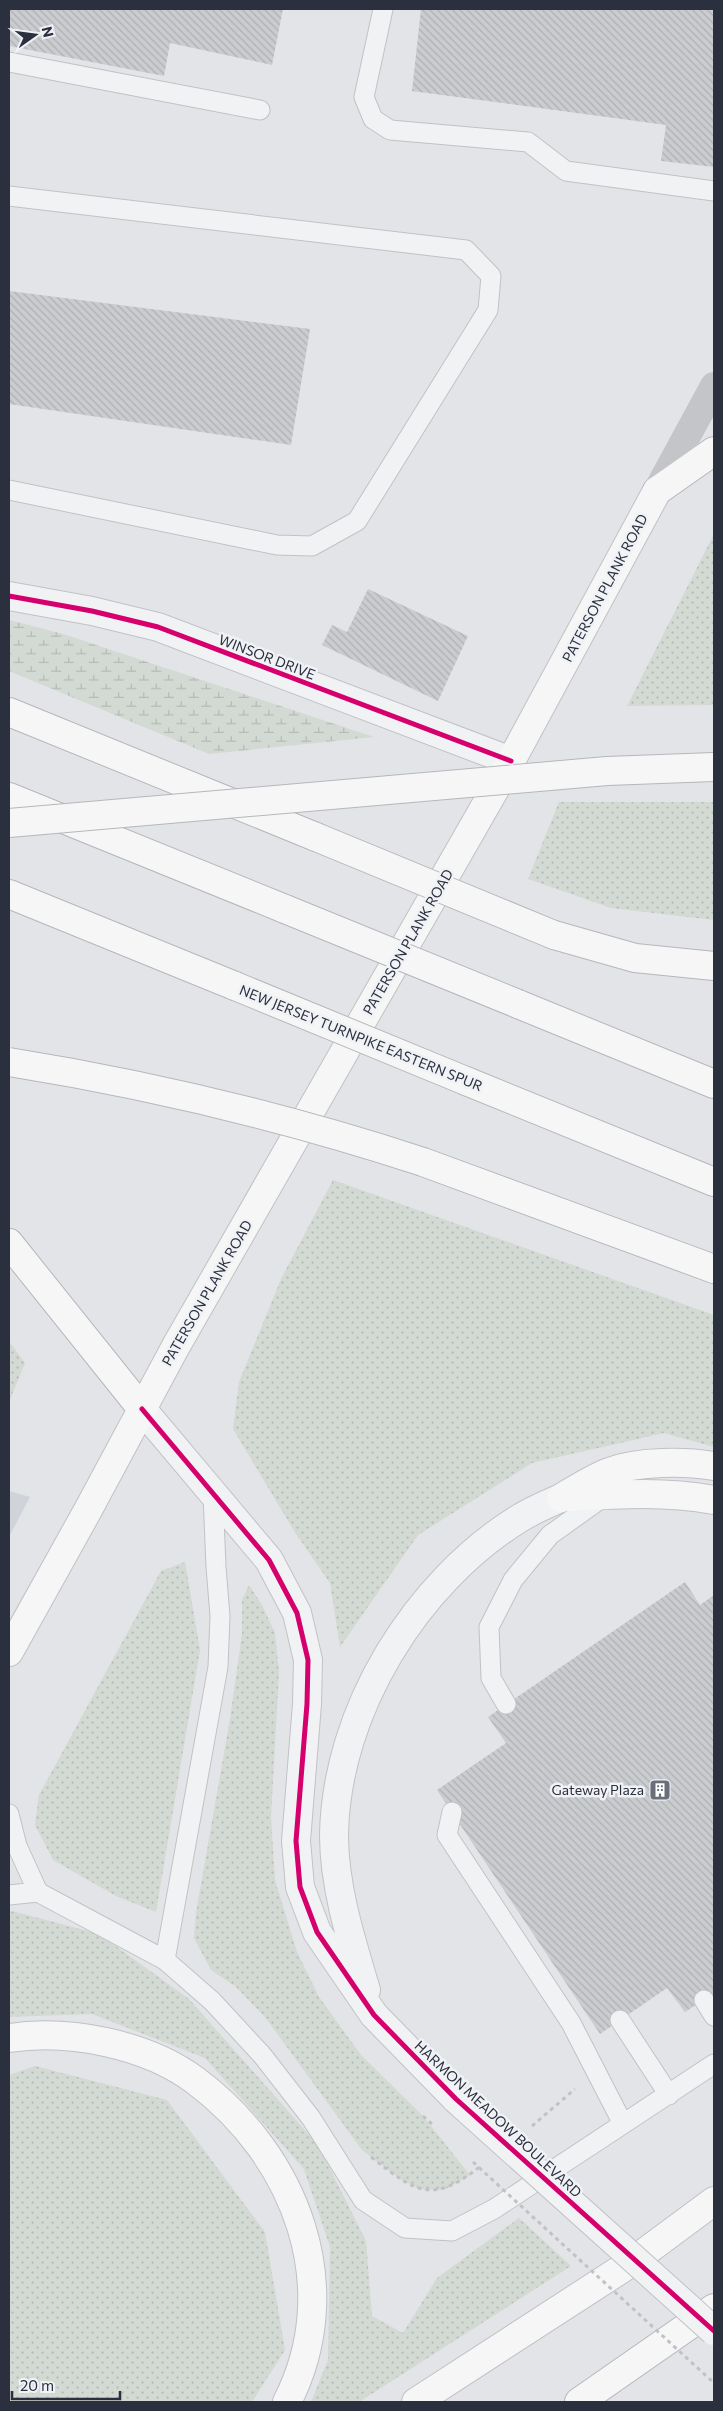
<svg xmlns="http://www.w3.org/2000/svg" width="723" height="2411" viewBox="0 0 723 2411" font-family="Commissioner,sans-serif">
  <defs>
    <pattern id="grass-dots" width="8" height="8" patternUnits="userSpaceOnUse" patternTransform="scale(1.25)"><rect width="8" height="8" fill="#d2dad3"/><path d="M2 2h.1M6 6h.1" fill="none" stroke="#b4bbb6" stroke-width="1.8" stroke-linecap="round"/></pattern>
    <pattern id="wetland-marsh" width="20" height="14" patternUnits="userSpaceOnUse" patternTransform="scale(1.25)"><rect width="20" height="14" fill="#d2dad3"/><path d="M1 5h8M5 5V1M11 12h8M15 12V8" fill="none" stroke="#b4bbb6"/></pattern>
    <pattern id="building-back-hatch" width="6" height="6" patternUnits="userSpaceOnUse" patternTransform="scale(1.25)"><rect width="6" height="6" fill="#cbcccf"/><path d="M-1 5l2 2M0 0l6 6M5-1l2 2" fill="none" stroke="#aeb0b3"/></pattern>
  </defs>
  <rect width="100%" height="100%" fill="#e2e4e7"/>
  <!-- built -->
  <path fill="#d1d3da" d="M9 1491 30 1497 9 1537Z"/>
  <!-- grass -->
  <path fill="url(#grass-dots)" d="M714 534V705L627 706Z
    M559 802H714V920L611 908 528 879Z
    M333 1180 714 1315V1447L664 1433 532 1463 418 1535 340 1647 330 1583 296 1534 233 1429 239 1382 281 1279Z
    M9 1341 25 1363 9 1402Z
    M185 1562 200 1650 156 1912 116 1896 53 1860 35 1825 39 1795 161 1571Z
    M249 1585 262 1605 275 1633 279 1672 271 1817 275 1880 297 1952 319 1997 361 2055 423 2116 470 2175 444 2190 420 2189 400 2179 362 2150 265 2017 236 1987 211 1970 194 1938 196 1913 230 1719 242 1634V1600Z
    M12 1911 99 1934 189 1999 318 2145 366 2241 372 2316 403 2333 437 2278 519 2218 571 2266 359 2402H311L328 2360 330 2247 304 2169 205 2058 92 2014 9 2017V1912Z
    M35 2066 167 2100 265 2232 285 2350 252 2402H9V2075Z"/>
  <!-- wetland -->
  <path fill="url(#wetland-marsh)" d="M9 620 63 634 374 737 209 754 9 671Z"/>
  <!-- building -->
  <path fill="url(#building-back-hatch)" d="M9 9H283L272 65 170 43 164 76 9 46Z
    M421 9H714V167L661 161 666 125 412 91Z
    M9 291 310 329 291 445 9 404Z
    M368 589 468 636 438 701 322 645 332 625 347 632Z
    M685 1582 700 1605 714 1595V1993L685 2012 667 1988 600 2034 437 1790 506 1743 488 1717Z"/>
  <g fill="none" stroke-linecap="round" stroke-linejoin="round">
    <!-- service casing -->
    <g stroke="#c1c2c5" stroke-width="21">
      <path id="service" d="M383 9 364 97 373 119 390 130 528 142 566 171 714 191
        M9 62 260 110
        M9 196 466 250 491 276 488 310 357 521 312 546 277 545 9 490
        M506 1704 491 1678 489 1627 513 1580 550 1535 606 1495
        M452 1812 447 1835 571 2023 623 2124
        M9 1814 17 1846 38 1892
        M9 1895 38 1892 165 1960 212 2001 262 2055 311 2118 363 2200 405 2228 452 2231 494 2209 714 2064
        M165 1960 218 1667 220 1616 216 1567 213 1494
        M704 2000 714 2016
        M620 2020 669 2095"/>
    </g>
    <!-- minor casing -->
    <g stroke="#c1c2c5" stroke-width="30">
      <path id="minor" d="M9 596 92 611 158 627 511 761"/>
    </g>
    <!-- tertiary casing -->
    <g stroke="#c1c2c5" stroke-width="30">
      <path id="tertiary" d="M142 1409 269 1560 297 1613 308 1660 307 1704 296 1841 300 1887 317 1932 374 2015 456 2099
        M366 1990C351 1940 334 1887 334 1835 336 1711 416 1582 520 1518 533 1510 547 1504 561 1498"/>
    </g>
    <!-- primary casing -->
    <g stroke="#bfc1c4" stroke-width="30">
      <path id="primary" d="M570 1497C619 1494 666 1491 714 1500
        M561 1498C576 1489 593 1478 609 1472 638 1461 684 1461 714 1466
        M9 1652 88 1510 176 1346 511 761 657 491
        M9 2038C69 2029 147 2044 196 2081 296 2156 346 2287 287 2402
        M416 2402 629 2264 714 2201"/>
    </g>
    <!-- motorway casing -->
    <g stroke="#b5b7bb" stroke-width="30">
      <path id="motorway" d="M657 491 714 451
        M9 712 316 837
        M9 797 285 909
        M9 894 235 986
        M554 935 635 958 714 966
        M518 1004 714 1084
        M466 1081 714 1182
        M423 1162 714 1269
        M9 1243 142 1409
        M579 2402 714 2308"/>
    </g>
    <!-- path -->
    <path stroke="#c1c2c6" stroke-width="3" stroke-dasharray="4 4" stroke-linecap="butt" d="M532 2126 575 2089
      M371 2157C417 2193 432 2205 482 2165"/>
    <!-- service -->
    <use href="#service" stroke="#f1f2f4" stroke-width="19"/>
    <!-- minor -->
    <use href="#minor" stroke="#f1f2f4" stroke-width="28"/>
    <!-- tertiary -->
    <use href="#tertiary" stroke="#f1f2f4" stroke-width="28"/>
    <!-- secondary -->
    <path stroke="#c3c5c8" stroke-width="28" d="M657 491 714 386"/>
    <!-- primary -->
    <use href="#primary" stroke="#f6f6f6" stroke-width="28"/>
    <!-- motorway -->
    <use href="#motorway" stroke="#f6f6f6" stroke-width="28"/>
    <!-- tertiary-bridge casing -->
    <g stroke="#c1c2c5" stroke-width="30" stroke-linecap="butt">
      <path id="tertiary-bridge" d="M456 2099 714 2331"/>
    </g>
    <!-- motorway-bridge casing -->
    <g stroke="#b5b7bb" stroke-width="30" stroke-linecap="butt">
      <path id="motorway-bridge" d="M9 823 607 771 714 767
        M316 837 554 935
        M285 909 518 1004
        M235 986 466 1081
        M9 1062C152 1085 286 1117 423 1162"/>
    </g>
    <!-- path-bridge -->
    <path stroke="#c1c2c6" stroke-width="3" stroke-dasharray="4 4" stroke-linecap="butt" d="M423 2116 432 2124
      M473 2162 714 2383"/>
    <!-- tertiary-bridge -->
    <use href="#tertiary-bridge" stroke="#f1f2f4" stroke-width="28"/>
    <!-- motorway-bridge -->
    <use href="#motorway-bridge" stroke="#f6f6f6" stroke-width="28"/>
    <!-- cycleway casing -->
    <g stroke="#f0f2f6" stroke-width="8">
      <path id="cycleway" d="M9 596 92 611 158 627 511 761
        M142 1409 269 1560 297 1613 308 1660 307 1704 296 1841 300 1887 317 1932 374 2015 456 2099 714 2331"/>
    </g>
    <!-- cycleway -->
    <use href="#cycleway" stroke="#d6006c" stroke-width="5"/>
  </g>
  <!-- icons -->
  <defs>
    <g id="building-square" transform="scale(1.125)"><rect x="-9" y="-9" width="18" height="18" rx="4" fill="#6b6f79" stroke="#f0f2f6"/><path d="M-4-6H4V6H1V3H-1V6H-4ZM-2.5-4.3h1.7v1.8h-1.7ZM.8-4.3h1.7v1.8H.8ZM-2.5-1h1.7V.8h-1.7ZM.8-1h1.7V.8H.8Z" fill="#fff"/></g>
  </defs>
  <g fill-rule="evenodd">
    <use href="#building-square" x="660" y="1790"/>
  </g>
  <g text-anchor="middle" stroke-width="5" stroke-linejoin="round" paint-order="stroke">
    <!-- street labels -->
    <g font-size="14" fill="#2b303e" stroke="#f0f2f6">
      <text transform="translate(605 588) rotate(-62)" y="5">PATERSON PLANK ROAD</text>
      <text transform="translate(267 657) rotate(21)" y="5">WINSOR DRIVE</text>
      <text transform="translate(408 942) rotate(-60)" y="5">PATERSON PLANK ROAD</text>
      <text transform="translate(361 1038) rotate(22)" y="5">NEW JERSEY TURNPIKE EASTERN SPUR</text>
      <text transform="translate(207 1293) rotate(-60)" y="5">PATERSON PLANK ROAD</text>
      <text transform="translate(498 2119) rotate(43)" y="5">HARMON MEADOW BOULEVARD</text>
    </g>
    <!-- poi labels -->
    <g font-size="14" fill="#2b303e" stroke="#f0f2f6" text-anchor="end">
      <text x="644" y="1795">Gateway Plaza</text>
    </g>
  </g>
  <!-- border -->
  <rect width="723" height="2411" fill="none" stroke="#2b303e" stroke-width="20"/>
  <!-- north arrow -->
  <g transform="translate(35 35) rotate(76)" stroke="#f0f2f6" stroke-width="4" paint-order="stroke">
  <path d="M0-4L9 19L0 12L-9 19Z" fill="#2b303e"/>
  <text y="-8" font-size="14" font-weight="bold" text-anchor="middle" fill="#2b303e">N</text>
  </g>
  <!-- scale -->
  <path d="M12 2391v8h108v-8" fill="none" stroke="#2b303e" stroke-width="2.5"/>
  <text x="20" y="2391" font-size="15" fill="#2b303e" stroke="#f0f2f6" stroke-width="4" paint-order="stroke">20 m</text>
</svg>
